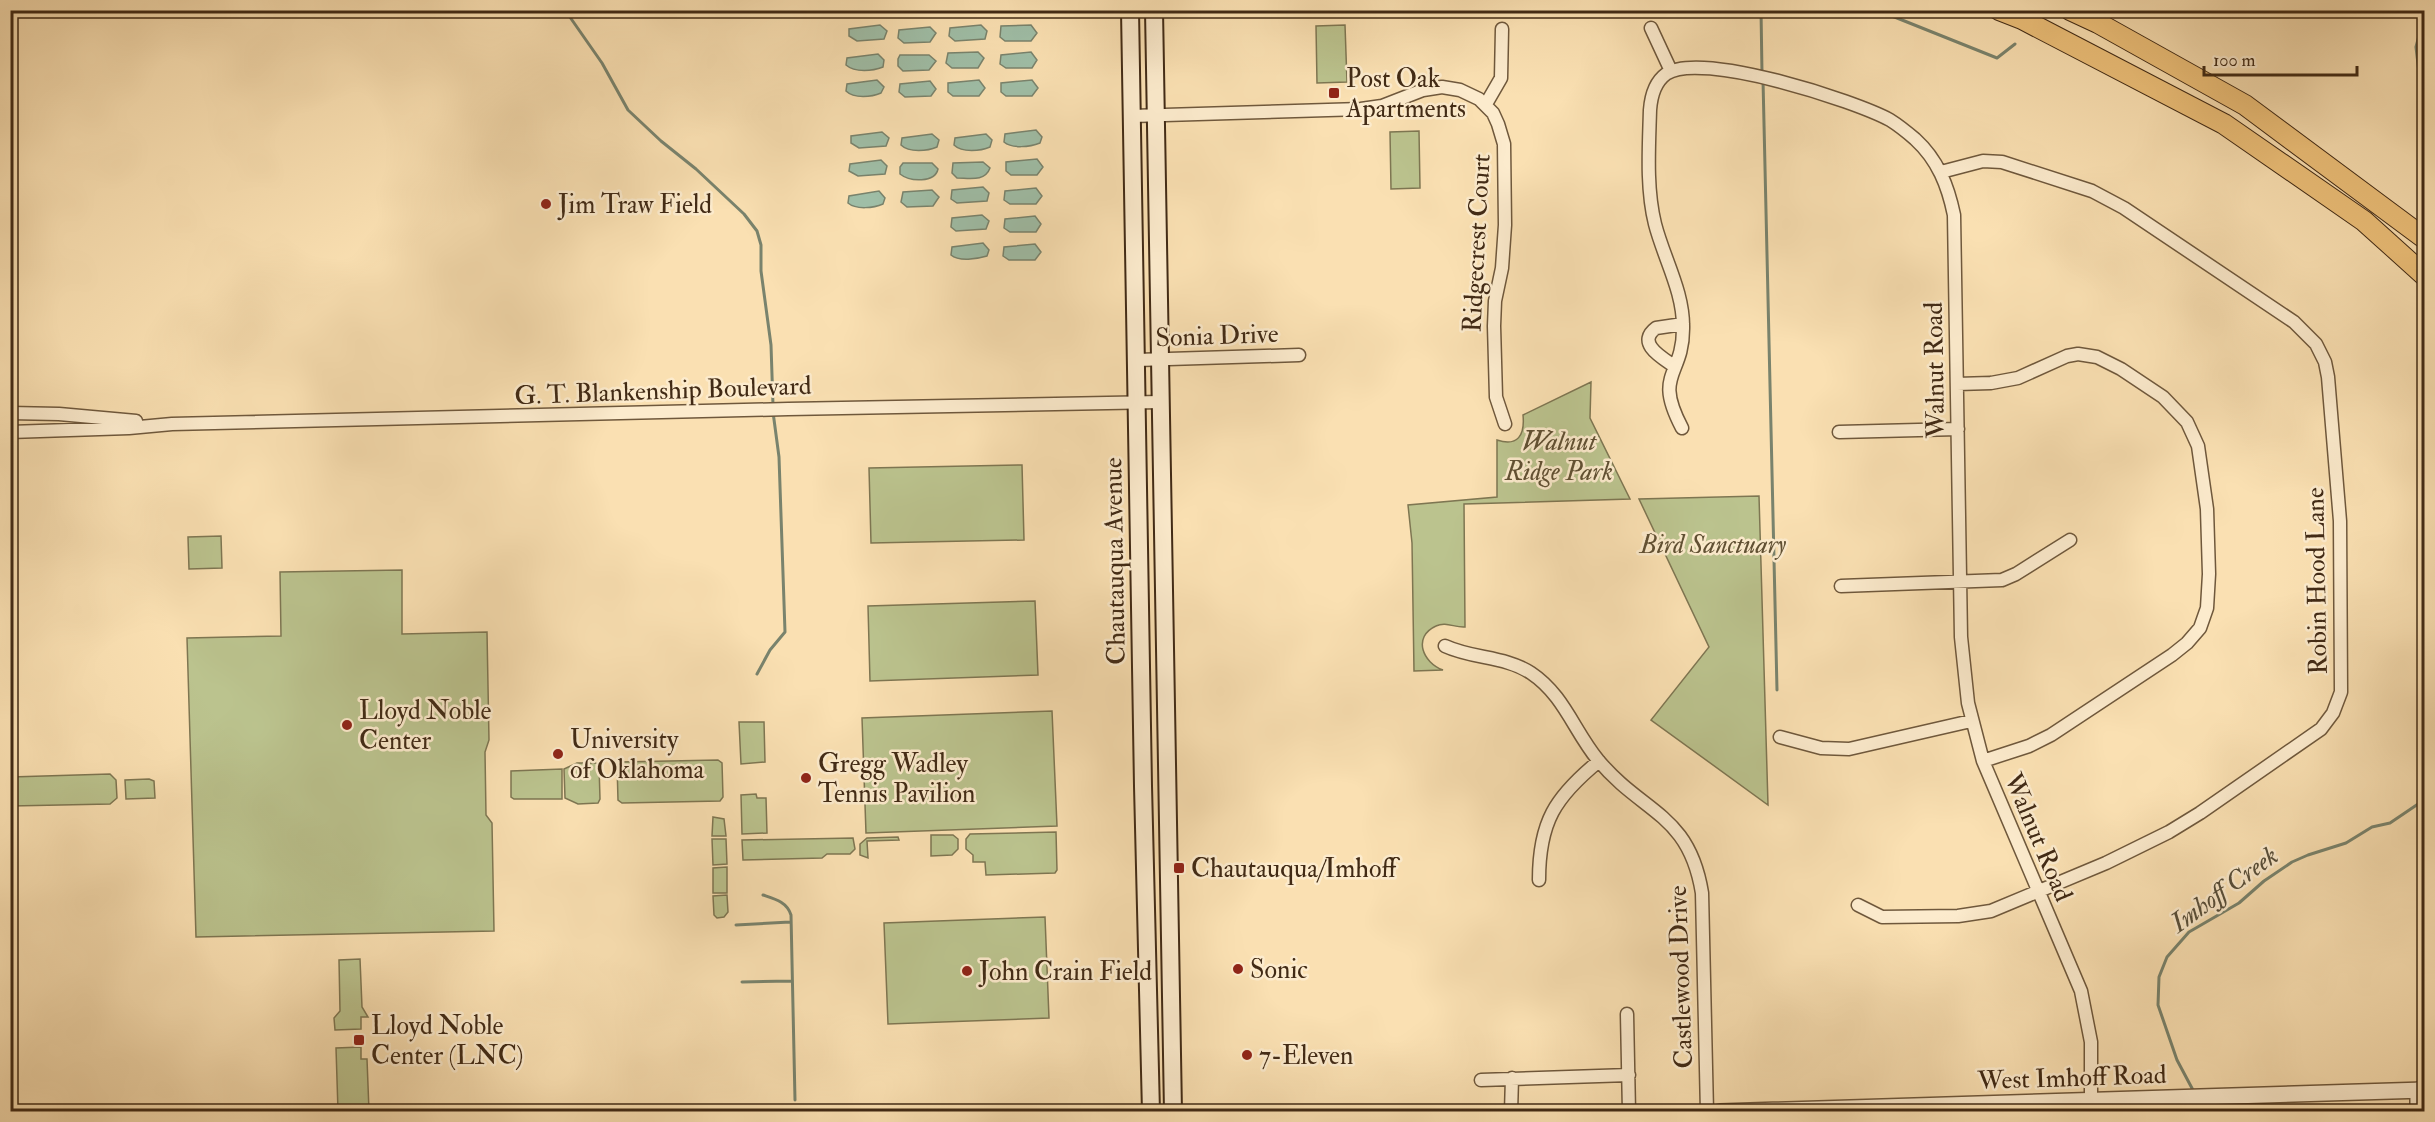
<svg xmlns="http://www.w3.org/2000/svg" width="2435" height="1122" viewBox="0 0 2435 1122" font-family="'IM FELL Double Pica',serif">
  <rect width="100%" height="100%" fill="#fae0b2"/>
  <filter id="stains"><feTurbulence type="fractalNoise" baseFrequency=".00333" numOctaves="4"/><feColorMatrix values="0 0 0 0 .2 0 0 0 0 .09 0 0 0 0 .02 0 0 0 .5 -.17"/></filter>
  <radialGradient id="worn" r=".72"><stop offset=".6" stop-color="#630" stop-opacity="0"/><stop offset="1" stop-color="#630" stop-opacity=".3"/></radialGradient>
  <!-- green -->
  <path fill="#bbc38e" stroke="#7e7652" stroke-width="1.5" d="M1345 25 1347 82 1317 83 1316 26Z
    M1419 131 1420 188 1391 189 1390 132Z
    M1591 382 1590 418 1630 499 1464 504 1465 627C1455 628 1446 621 1436 626 1412 637 1423 663 1443 670L1414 671 1412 543 1408 505 1497 497V440C1518 447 1525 435 1523 415Z
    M1022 465 1024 540 871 543 869 468Z
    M1759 496 1768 805 1651 720 1709 647 1639 499Z
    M221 536 222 568 189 569 188 537Z
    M402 570V634L487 632 489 740 485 752 486 815 492 823 494 931 196 937 187 638 281 636 280 572Z
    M1035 601 1038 675 870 681 868 606Z
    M1052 711 1057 826 866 833 862 718Z
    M739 722H764L765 762 741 764Z
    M718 760 722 763 723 797 720 801 622 803 618 800 617 764 620 762Z
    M577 763H596L599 765 600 799 598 803 578 804 565 798 564 769Z
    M562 769V799H514L511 797V771Z
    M110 774 116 780 117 798 110 804 11 806V777Z
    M149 779 154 781 155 798 126 799 125 780Z
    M756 794 757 798H766L767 833 742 834 741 795Z
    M713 817 724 819 726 836H712Z
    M1056 832 1057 870 1055 873 986 875 985 862H973V855L966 849V839L970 834Z
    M931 835H953L958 839V849L952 855 931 856Z
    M898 837 899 840 867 841 868 858 860 855V844L867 838Z
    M853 838 855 849 850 854H827L822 858 743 860 742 840Z
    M712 839H726L727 864 713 865Z
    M727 867V893H713V868Z
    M727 895 728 912 724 917 717 918 714 915 713 896Z
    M1045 917 1049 1018 888 1024 884 923Z
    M360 959 362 1007 368 1017H361V1029L335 1030 334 1018 340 1011 339 960Z
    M361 1047V1059H367L369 1111H338L336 1048Z"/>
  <!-- water -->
  <path fill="#9fbea7" stroke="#79836d" stroke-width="1.5" d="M880 25 887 31 884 39 857 41 849 36V29Z
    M981 25 987 31 985 39 955 41 949 36 950 28Z
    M1031 25 1037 33 1031 41H1005L1000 37 1001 26Z
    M930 27 936 33 930 42 904 43 898 38 899 30Z
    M978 52 984 58 978 68H952L946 63 948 53Z
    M1031 52 1037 60 1032 68H1006L1000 64 1001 55Z
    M878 54 884 60 883 67C873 71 855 73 846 65L847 58Z
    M900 55H929L936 61 929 70 903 71 898 66V59Z
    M877 80 884 87 881 93C872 97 854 99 846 91L847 84Z
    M979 80 985 88 979 96H953L948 92V83Z
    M1032 80 1038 88 1032 96H1006L1001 92V83Z
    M930 81 936 89 931 96 905 97 899 92 900 84Z
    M1036 130 1042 137 1040 143C1030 147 1012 149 1004 142L1005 134Z
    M882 132 889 138 886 146 859 148 851 143V136Z
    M932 134 939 140 937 147C928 151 909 153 901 145L902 138Z
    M986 134 992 140 990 147C981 151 962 153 954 145L955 138Z
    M1037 159 1043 167 1037 175H1011L1006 171V162Z
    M881 160 887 166 885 174 858 176 849 171 850 164Z
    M983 162 990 168C985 182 969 178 957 178L952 173 953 163Z
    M903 163H932L938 169C935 183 910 182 900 174V167Z
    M983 187 989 193 987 201 957 203 951 199 952 190Z
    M1036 188 1042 196 1036 204H1010L1004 200 1005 191Z
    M932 190 939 197 933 206 907 207 901 202 903 192Z
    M879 191 885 198 883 204C874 208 856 210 848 203L849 196Z
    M982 215 989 221 986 229 956 231 951 227 952 218Z
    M1035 216 1041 224 1036 232H1010L1004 228 1005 219Z
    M983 243 989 250 987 256C977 259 959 262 951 255L952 247Z
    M1035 244 1041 252 1035 260H1009L1003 256 1004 247Z"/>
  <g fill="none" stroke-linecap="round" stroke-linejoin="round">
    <!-- stream -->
    <path stroke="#79836d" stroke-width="3" d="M565 10 602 63 628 110 661 141 696 169 744 214 757 231 761 245V271L771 345 773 405
      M1761 10 1762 73
      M1877 10 1997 58 2015 44
      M2424 17 2416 47 2424 115
      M1763 80 1777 690
      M2422 228 2424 168
      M2423 246 2424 264
      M2424 626C2420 636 2420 645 2424 654
      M757 674 770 650 785 632 779 457 773 412
      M763 895C775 899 787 902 791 915L795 1100
      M736 925 790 922
      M742 982 791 981
      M2194 1092 2177 1060 2158 1005 2159 977 2167 957 2189 932 2239 903 2264 881 2292 862 2308 855 2346 843 2372 827 2390 823 2424 800
      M2201 1102 2205 1112"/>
    <!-- minor casing -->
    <g stroke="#6f583c" stroke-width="15">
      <path id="minor" d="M1651 28 1671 71
        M1486 104 1501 78 1502 29
        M1132 116 1361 109 1382 106 1423 90 1442 87 1460 90 1479 99 1493 113 1498 124 1504 144 1505 225 1502 268 1495 301 1494 326 1496 397 1505 424
        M1137 360 1299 355
        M1674 366C1661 357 1636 343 1656 328L1683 324
        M1957 384 1991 383 2018 378 2067 356 2078 354 2097 357 2121 369 2163 397 2187 422 2198 446 2207 509 2209 574 2207 608 2200 628 2187 643 2172 655 2051 735 2029 746 1983 761
        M10 413 59 414 136 421
        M1682 428C1653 373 1683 377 1683 329 1684 292 1664 259 1655 224 1646 188 1649 147 1650 110 1651 97 1655 82 1666 74 1700 50 1855 101 1890 120 1898 125 1908 133 1915 139 1938 160 1948 186 1954 215L1961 637 1968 703 1983 761 2081 991 2091 1042V1112
        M10 432 129 428 172 424 788 409 1160 402
        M1839 432 1958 429
        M1841 586 2002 580 2016 574 2070 540
        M1445 646C1473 659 1505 656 1531 673 1564 695 1574 731 1598 760 1643 814 1689 813 1702 893L1707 1112
        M1780 737 1821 748 1849 749 1971 721
        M1539 880C1539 822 1555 797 1599 761
        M1858 905 1882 917 1958 916 1991 911 2106 863 2169 832 2200 813 2321 729 2333 713 2341 692 2340 521 2328 377 2325 362 2316 344 2294 322 2124 208 2092 191 2002 162 1983 161 1941 172
        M1627 1014 1629 1112
        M1481 1080 1629 1075
        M1511 1112 1512 1078"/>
    </g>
    <!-- tertiary casing -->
    <g stroke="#6f583c" stroke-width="18">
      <path id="tertiary" d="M2418 1090V1112
        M1720 1112 2424 1090"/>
    </g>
    <!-- secondary casing -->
    <g stroke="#412a15" stroke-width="20">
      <path id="secondary" d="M1130 10 1143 786 1151 1112
        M1154 10 1173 1112"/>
    </g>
    <!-- trunk casing -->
    <g stroke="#412a15" stroke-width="22">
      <path id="trunk" d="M1999 10 2022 19 2224 124 2364 221 2424 275
        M2070 10 2098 23 2245 105 2424 238"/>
    </g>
    <!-- minor -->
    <use href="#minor" stroke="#fcebcd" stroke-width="12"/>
    <!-- tertiary -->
    <use href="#tertiary" stroke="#fcebcd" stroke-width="15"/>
    <!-- secondary -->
    <use href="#secondary" stroke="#fcebcd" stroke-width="16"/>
    <!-- trunk -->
    <use href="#trunk" stroke="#edc079" stroke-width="20"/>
  </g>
  <!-- markers -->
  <g fill="#8f2418" stroke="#fcebcd" stroke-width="2">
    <rect x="1328" y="87" width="12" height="12" rx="3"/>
    <circle cx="546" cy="204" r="6"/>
    <circle cx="347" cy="725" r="6"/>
    <circle cx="558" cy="754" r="6"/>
    <circle cx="806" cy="778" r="6"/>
    <rect x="1173" y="862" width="12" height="12" rx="3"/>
    <circle cx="1238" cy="969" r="6"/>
    <circle cx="967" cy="971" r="6"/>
    <rect x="353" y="1034" width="12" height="12" rx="3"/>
    <circle cx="1247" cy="1055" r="6"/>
  </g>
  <g text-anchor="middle" stroke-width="5" stroke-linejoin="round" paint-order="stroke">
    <!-- poi labels -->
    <g font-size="26" fill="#412a15" stroke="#fcebcd" text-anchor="start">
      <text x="1346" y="87">Post Oak<tspan x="1346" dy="30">Apartments</tspan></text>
      <text x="558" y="213">Jim Traw Field</text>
      <text x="359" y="719">Lloyd Noble<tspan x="359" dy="30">Center</tspan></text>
      <text x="570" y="748">University<tspan x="570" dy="30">of Oklahoma</tspan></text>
      <text x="818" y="772">Gregg Wadley<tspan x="818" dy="30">Tennis Pavilion</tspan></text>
      <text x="1191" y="877">Chautauqua/Imhoff</text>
      <text x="1250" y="978">Sonic</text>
      <text x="979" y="980">John Crain Field</text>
      <text x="371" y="1034">Lloyd Noble<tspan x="371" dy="30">Center (LNC)</tspan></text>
      <text x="1259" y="1064">7-Eleven</text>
    </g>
    <!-- street labels -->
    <g font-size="26" fill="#412a15" stroke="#fcebcd">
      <text transform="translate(1476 243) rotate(-87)" y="9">Ridgecrest Court</text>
      <text transform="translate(1217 335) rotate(-2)" y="9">Sonia Drive</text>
      <text transform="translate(1934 370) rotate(-91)" y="9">Walnut Road</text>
      <text transform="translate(663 390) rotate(-2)" y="9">G. T. Blankenship Boulevard</text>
      <text transform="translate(1114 561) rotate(-91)" y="9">Chautauqua Avenue</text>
      <text transform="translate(2316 581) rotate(-91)" y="9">Robin Hood Lane</text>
      <text transform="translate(2039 837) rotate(67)" y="9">Walnut Road</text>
      <text transform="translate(1680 977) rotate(-92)" y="9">Castlewood Drive</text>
      <text transform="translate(2072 1077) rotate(-2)" y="9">West Imhoff Road</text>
    </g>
    <!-- park labels -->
    <g font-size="26" font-style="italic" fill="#605033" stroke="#fcebcd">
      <text x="1559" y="450">Walnut<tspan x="1559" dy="30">Ridge Park</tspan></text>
      <text x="1713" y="553">Bird Sanctuary</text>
    </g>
    <!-- water labels -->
    <g font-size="27" font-style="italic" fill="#584f3a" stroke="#fcebcd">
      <text transform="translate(2224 889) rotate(-36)" y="9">Imhoff Creek</text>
    </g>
  </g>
  <!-- margin -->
  <rect width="2435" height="1122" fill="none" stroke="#fae0b2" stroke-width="36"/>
  <rect x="12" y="12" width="2411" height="1098" fill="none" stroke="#412a15" stroke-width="3"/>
  <rect x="18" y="18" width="2399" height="1086" fill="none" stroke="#412a15" stroke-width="1.5"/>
  <!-- scale -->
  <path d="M2204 66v9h153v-9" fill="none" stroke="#412a15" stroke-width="3"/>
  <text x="2213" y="66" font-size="18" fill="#412a15" stroke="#fcebcd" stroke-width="4.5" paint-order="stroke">100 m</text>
  <rect width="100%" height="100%" filter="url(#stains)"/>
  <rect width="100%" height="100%" fill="url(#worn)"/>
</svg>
